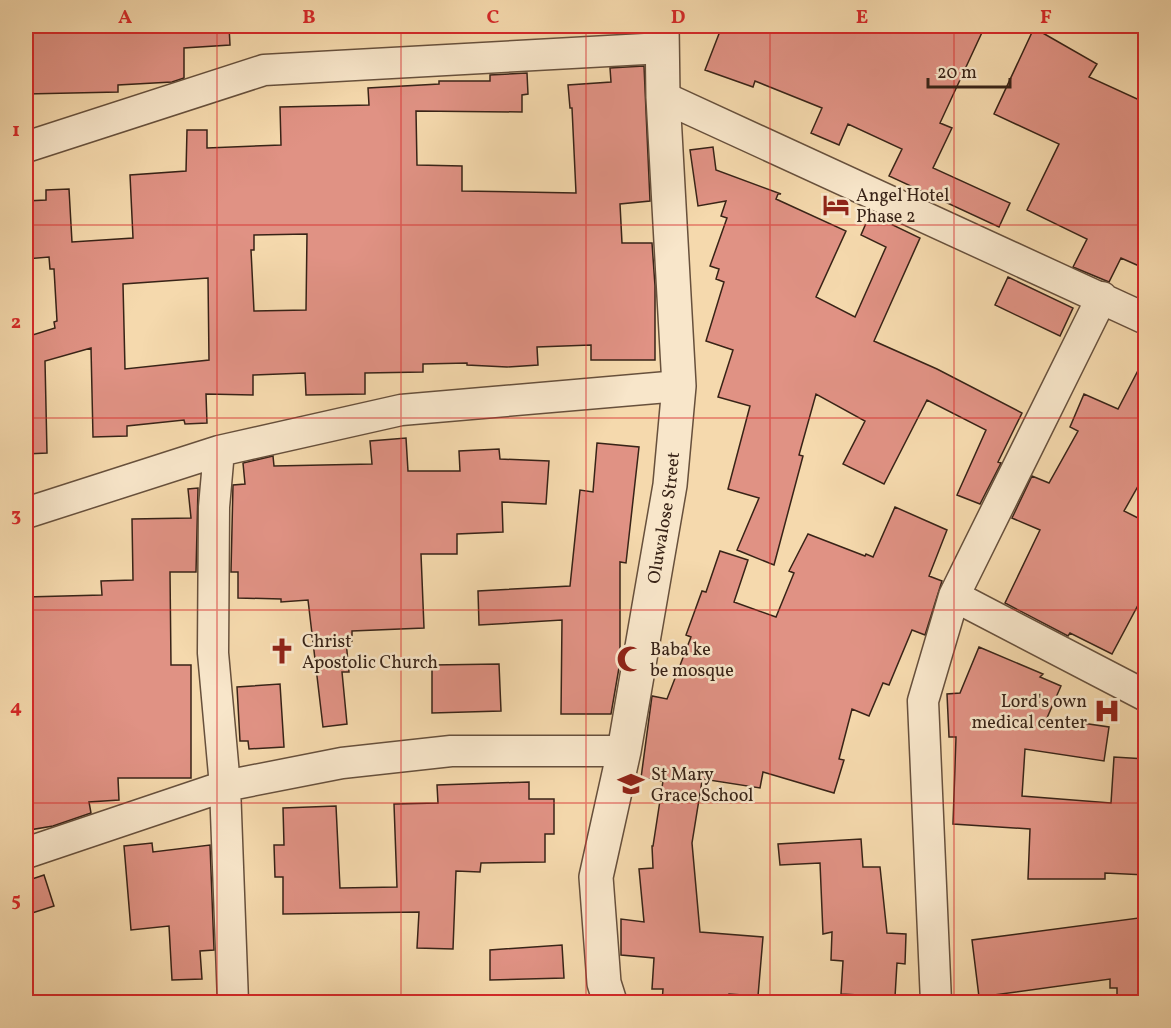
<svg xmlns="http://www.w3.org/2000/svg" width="1171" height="1028" viewBox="0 0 1171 1028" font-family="Vollkorn,serif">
  <rect width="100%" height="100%" fill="#f5d9ad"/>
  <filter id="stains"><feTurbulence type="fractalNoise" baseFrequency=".00333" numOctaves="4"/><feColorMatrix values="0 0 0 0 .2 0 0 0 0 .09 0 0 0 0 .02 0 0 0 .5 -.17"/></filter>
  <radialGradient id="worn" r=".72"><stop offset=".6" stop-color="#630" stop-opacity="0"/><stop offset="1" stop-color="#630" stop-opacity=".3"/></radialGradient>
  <!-- building -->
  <path fill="#e09284" stroke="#382317" stroke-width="1.5" fill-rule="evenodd" d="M26 26H229L230 45 184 48V78L172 82 118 85V92L26 94Z
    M722 26H985L940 123 952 128 933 168 1010 203 999 227 889 176 902 149 848 124 839 145 811 133 822 108 755 81 753 87 705 70Z
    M1034 28 1097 64 1089 77 1146 103V269L1121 258 1109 282 1073 267 1087 239 1027 210 1059 144 994 114Z
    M644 66 650 201 620 204 622 243H652L655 286V360H591V345L537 347 538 365 507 367 467 365V363L423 364V372L365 373V394L306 395 305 373 253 375V395L206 394 207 423 185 424 184 420 127 426V436L93 437 91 348 45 361 47 453 26 454V337L55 328 54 322 57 321 54 269H50L49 257 26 259V201L46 200V190L69 189 72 242 133 238 130 175 186 171 187 130H207V148L281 145 280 107 369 105 368 88 439 84V81H490V75L527 73 528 94 522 95V112L416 111 417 165 462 166V191L576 193 572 108H570L568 85 611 82 610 68ZM307 234 306 310 254 311 251 250H254V235ZM208 278 209 360 125 369 123 284Z
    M713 147 716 170 781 194H778L776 199 846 231 816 297 855 317 886 247 861 235 870 214 920 238 874 341 937 369 1022 413 998 462 1001 463 980 504 957 495 986 430 927 400 884 484 843 464 865 421 816 394 799 455 803 456 774 565 737 550 759 498 728 489 750 406 718 397 733 350 706 341 724 282 716 279 719 269 710 266 727 218 721 216 726 201 698 206 690 150Z
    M1008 277 1073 308 1060 336 995 305Z
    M1146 355V472L1124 511 1146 522V590L1112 654 1070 633 1068 636 1005 603 1040 530 1012 518 1032 476 1049 483 1078 431 1070 427 1084 394 1118 409Z
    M406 438 408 471H460L459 451 499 449 500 459 549 461 546 504 502 502 503 532 457 534V554H421L424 628 352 631V641H346L349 672H342L347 724 323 727 308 600 281 602V599L238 598V572H231L233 485 245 484 243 463 273 456 274 466 372 464 370 441Z
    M597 443 639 447 626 563 620 562V662L611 714H561L562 620 479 625 478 591 570 586 580 490 593 492Z
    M198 488 196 572H170L171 665H191V778H118L119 800 89 802 91 813 53 826 29 830 26 771V597L102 595 101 581 133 580 132 519 191 518 188 489Z
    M895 507 947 530 929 576 942 581 925 635 912 630 889 685 883 683 869 716 852 709 839 759 844 760 834 793 763 772 760 788 703 779 702 781 692 843 700 932 763 937 758 996 729 994 728 1002H662L663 989H652L654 958 621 955V919L644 922 639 869 653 868 652 846H653L663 781 641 778 652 696 667 699 691 637 686 635 702 591 706 592 720 551 748 560 734 602 776 617 794 573 789 571 808 534 865 556 866 554 873 557Z
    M979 647 1043 674 1040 677 1061 686 1047 718 1109 727 1104 761 1025 749 1022 796 1111 803 1114 757 1146 759V875L1105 873V879H1028L1030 829 953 824 956 737H949L947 694 960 693Z
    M499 664 501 711 432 713V665Z
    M280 684 284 747 249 749 248 741H240L237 687Z
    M529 782V799H554V834H545V862L481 863 480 872 456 871 453 949 417 948 419 912 283 914V877H275L274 845H284L283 808 336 806 340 888 397 887 394 804 438 803 437 785Z
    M861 839 863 867H880L887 933 906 934 905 964 897 963 895 997 841 994 843 961 831 960 832 932 823 934 820 863 780 865 778 844Z
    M152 843 153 852 210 845 214 950 200 951 202 979 172 980 169 926 131 930 124 846Z
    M44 875 54 906 26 915V881Z
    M1146 917V1002H1117V988H1110V979L979 997 972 940Z
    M562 945 564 978 490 980V950Z"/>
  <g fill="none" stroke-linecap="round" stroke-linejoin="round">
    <!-- minor casing -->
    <g stroke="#67503c" stroke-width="33">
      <path id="minor" d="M663 97 1146 319
        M26 147 264 70 663 48
        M219 451 214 507 213 653 225 786 233 1002
        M26 513 219 451 401 410 679 386
        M954 596 1146 696
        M26 853 225 786 342 763 451 751H624
        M936 1002 923 701 954 596 1102 297"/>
    </g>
    <!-- tertiary casing -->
    <g stroke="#67503c" stroke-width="36">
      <g id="tertiary">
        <path id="s1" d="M610 1002 604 983 596 877 624 751 670 485 679 386 663 97 662 26"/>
      </g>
    </g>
    <!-- minor -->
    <use href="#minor" stroke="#f8e6ca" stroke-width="30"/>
    <!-- tertiary -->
    <use href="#tertiary" stroke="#f8e6ca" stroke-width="33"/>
  </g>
  <!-- grid -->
  <path fill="none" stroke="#d62828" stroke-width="1.5" stroke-opacity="0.55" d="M217 26V1002M401 26V1002M586 26V1002M770 26V1002M954 26V1002M26 225H1146M26 418H1146M26 610H1146M26 803H1146"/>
  <!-- icons -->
  <defs>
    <g id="hotel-bare" transform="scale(2.07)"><path d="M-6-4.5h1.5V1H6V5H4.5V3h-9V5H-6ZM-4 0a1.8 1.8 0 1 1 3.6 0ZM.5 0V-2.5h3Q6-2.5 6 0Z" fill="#8f2418" stroke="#f8e6ca" stroke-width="2.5" paint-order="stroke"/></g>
    <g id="church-bare" transform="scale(2.07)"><path d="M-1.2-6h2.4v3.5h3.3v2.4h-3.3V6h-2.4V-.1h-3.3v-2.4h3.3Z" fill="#8f2418" stroke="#f8e6ca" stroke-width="2.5" paint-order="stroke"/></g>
    <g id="mosque-bare" transform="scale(2.07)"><path d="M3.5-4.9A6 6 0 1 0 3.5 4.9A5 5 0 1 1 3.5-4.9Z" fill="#8f2418" stroke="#f8e6ca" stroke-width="2.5" paint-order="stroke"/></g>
    <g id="hospital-bare" transform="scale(2.07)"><path d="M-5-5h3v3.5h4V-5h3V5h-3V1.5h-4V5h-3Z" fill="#8f2418" stroke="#f8e6ca" stroke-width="2.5" paint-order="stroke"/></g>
    <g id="school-bare" transform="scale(2.07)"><path d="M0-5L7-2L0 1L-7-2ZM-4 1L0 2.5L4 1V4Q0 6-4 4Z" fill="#8f2418" stroke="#f8e6ca" stroke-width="2.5" paint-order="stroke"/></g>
  </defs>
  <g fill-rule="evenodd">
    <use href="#hotel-bare" x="836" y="205"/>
    <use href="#church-bare" x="282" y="651"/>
    <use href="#mosque-bare" x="630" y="659"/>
    <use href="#hospital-bare" x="1107" y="711"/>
    <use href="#school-bare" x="631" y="784"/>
  </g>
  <g text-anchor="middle" stroke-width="5" stroke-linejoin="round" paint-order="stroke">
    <!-- poi labels -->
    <g font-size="18" fill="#382317" stroke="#f8e6ca" text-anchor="start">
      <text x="856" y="201">Angel Hotel<tspan x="856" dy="21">Phase 2</tspan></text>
      <text x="302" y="647">Christ<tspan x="302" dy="21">Apostolic Church</tspan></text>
      <text x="650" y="655">Baba ke<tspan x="650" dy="21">be mosque</tspan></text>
      <text x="1087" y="707" text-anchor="end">Lord's own<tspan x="1087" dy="21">medical center</tspan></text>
      <text x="651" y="780">St Mary<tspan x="651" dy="21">Grace School</tspan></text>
    </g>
    <!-- street labels -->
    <g font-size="18" fill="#382317" stroke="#f8e6ca">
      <text dy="6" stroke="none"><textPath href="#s1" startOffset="492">Oluwalose Street</textPath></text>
    </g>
  </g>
  <!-- margin -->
  <rect width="1171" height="1028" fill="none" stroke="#f5d9ad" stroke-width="66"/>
  <!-- scale -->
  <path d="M928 78v9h82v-9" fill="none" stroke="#382317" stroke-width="3"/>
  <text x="937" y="78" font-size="18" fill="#382317" stroke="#f8e6ca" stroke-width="4.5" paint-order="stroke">20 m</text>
  <rect x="33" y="33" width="1105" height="962" fill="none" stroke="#d62828" stroke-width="2"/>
  <g font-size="20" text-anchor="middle" font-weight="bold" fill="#d62828">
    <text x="125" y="23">A</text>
    <text x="309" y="23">B</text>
    <text x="493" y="23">C</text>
    <text x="678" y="23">D</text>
    <text x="862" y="23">E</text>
    <text x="1046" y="23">F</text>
    <text x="16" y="136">1</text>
    <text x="16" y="328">2</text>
    <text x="16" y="521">3</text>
    <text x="16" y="713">4</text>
    <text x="16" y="906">5</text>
  </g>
  <rect width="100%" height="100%" filter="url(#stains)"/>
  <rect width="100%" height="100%" fill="url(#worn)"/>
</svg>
